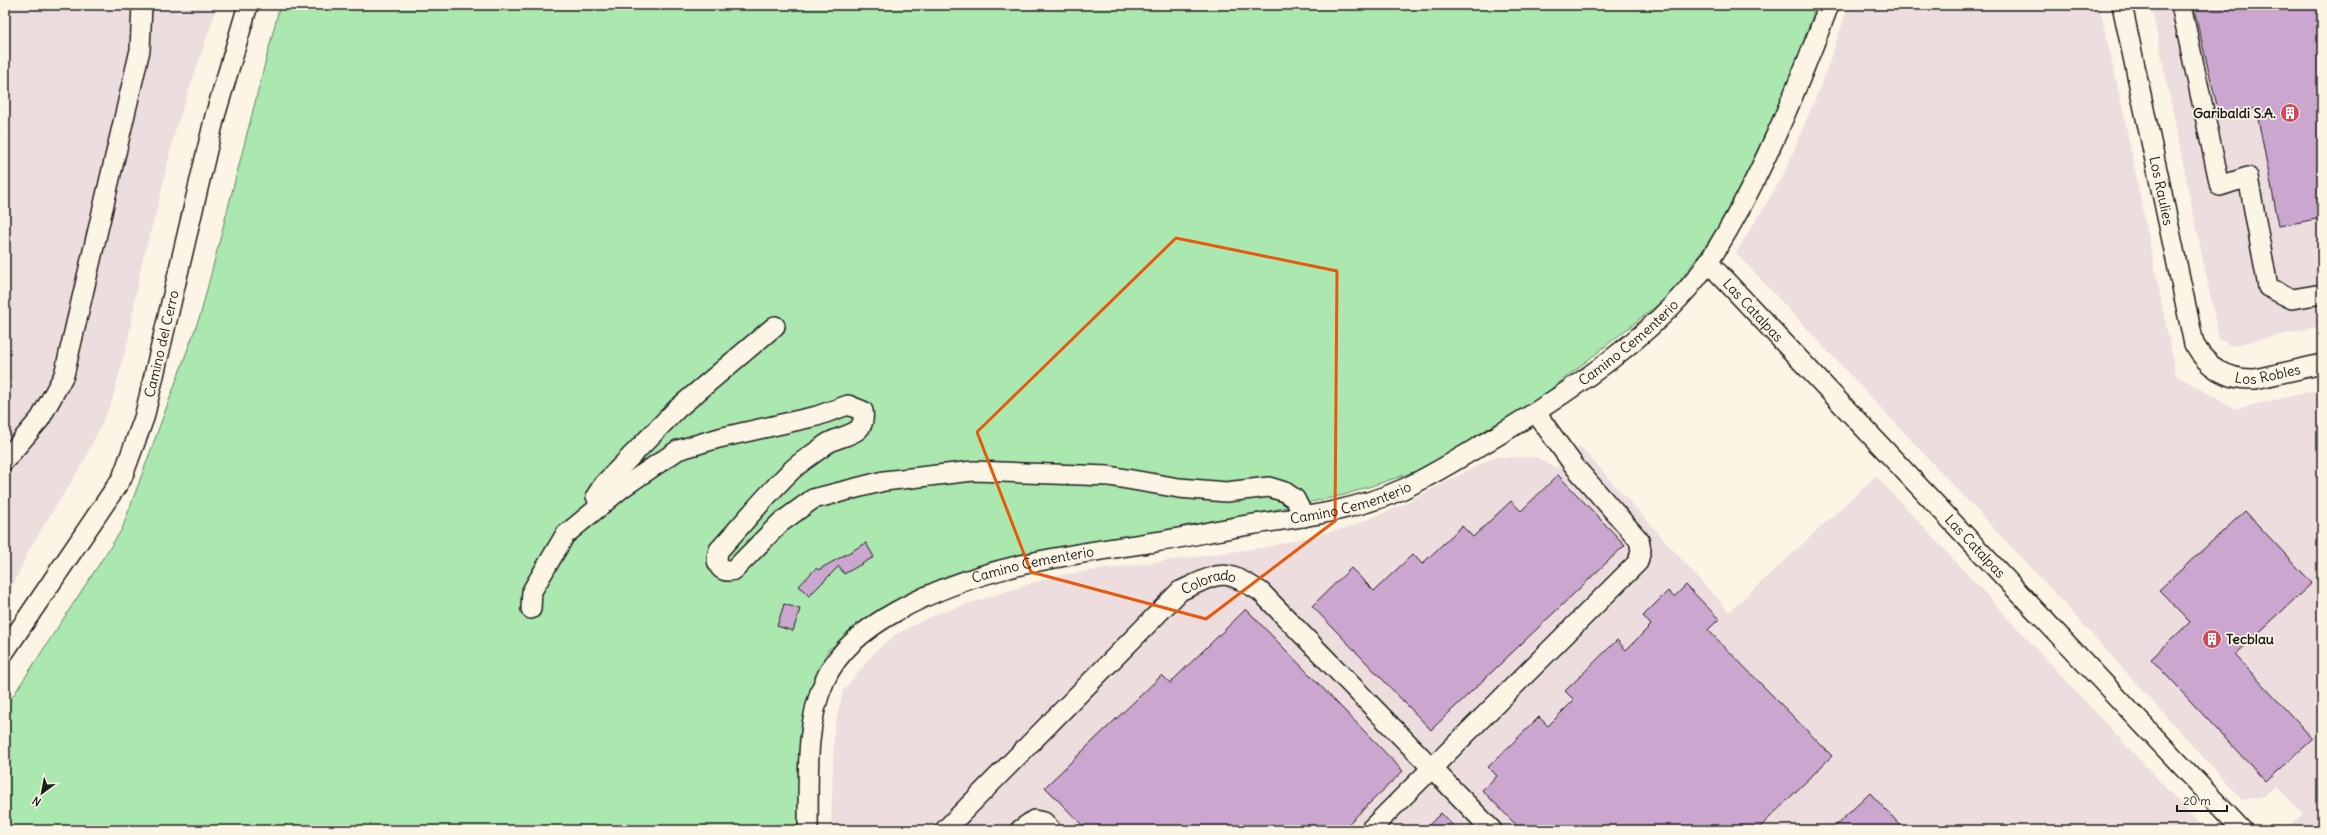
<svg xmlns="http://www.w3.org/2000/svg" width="2327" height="835" viewBox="0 0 2327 835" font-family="Delius,sans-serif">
  <rect width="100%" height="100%" fill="#fcf5e5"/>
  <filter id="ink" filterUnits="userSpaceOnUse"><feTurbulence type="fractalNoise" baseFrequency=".025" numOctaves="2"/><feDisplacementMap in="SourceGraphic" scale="8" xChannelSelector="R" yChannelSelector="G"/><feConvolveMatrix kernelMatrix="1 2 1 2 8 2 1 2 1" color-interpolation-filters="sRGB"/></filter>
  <g filter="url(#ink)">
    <!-- built -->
    <path fill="#edddde" d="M5 5H218L175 131 158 206 141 266 128 340 111 404 83 463 30 548 5 603Z
      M1849 5H2099L2123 110 2176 375 2235 409 2322 389V830H2285L2303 814 2277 786 2263 796 2242 800 2057 596 1736 253 1783 176 1821 85Z
      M2151 5H2322V326L2231 346 2219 339Z
      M1580 446 1729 612 1876 476 2205 830H831L834 729 843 691 874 653 895 635 936 614 1054 576 1267 547 1346 528 1396 508 1494 457H1535L1556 468Z"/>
    <!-- green -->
    <path fill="#aae8b0" stroke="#638266" d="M280 5H1816L1784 99 1727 217 1669 296 1536 401 1426 468 1344 495 1222 521 1025 553 923 587 828 650 808 700 799 750 798 830H5V708L122 529 201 313Z"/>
    <!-- building -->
    <path fill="#cba6cf" stroke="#1c1c1c" d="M2193 5H2322V218L2279 226 2256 108 2220 118Z
      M1558 475 1625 545 1431 730 1312 606 1351 568 1374 591 1413 554 1422 564 1462 526 1473 537 1511 501 1521 511Z
      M2245 511 2312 583 2235 655 2313 739 2266 782 2151 659 2190 622 2159 590Z
      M866 543 874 557 844 574 839 566 809 596 799 586 816 568 818 570Z
      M1686 585 1719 619 1708 630 1832 756 1757 830H1521L1482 790 1497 776 1488 767 1539 717 1548 726 1574 700 1565 691 1617 640 1626 650 1651 625 1643 616 1668 591 1674 597Z
      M784 604 800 609 793 631 777 626Z
      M1246 609 1403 771 1342 830H1087L1045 787 1162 675 1170 683Z
      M1870 793 1905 830H1831Z
      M1441 813 1457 830H1424Z"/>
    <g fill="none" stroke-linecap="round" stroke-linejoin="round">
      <!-- minor casing -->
      <g stroke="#1c1c1c" stroke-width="22">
        <g id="minor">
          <path id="s1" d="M2122 5 2194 344C2207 367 2227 380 2255 379L2322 364"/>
          <path d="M2181 5 2220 186 2248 177 2268 287 2292 299 2322 294"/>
          <path id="s2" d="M1708 262 2242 830"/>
          <path d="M5 460 40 419 64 375 140 50 142 5"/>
          <path d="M600 506 596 496 603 485 677 409 775 326"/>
          <path d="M531 609 532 591 565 535 622 488 678 450 719 438 817 416 848 405 863 411C867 438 841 433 825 445 814 454 801 461 791 471 765 496 743 524 719 550 714 562 720 575 734 570L780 523 813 499 884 481 973 471 1109 476 1179 488 1226 492 1269 487 1285 492 1295 499 1304 517"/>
          <path id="s3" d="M5 651 122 478 144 418 215 116 248 5"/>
          <path id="s4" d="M808 830C809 780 804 726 825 680 839 648 868 627 897 611 977 566 1066 555 1155 542 1188 537 1221 529 1255 524 1304 517 1357 510 1403 489 1431 476 1458 459 1485 443 1558 400 1662 332 1709 261 1758 186 1797 89 1829 5"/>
          <path id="s5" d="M945 830 1180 591C1220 573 1222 567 1261 592L1492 830"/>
          <path d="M1020 830 1034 820 1044 822 1051 830"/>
          <path d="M1370 830 1638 562 1641 550 1639 540 1575 467 1536 413"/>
        </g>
      </g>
      <!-- minor -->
      <use href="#minor" stroke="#fcf5e5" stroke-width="19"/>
    </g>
  </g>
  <!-- marked area -->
  <path fill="none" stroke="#e8590c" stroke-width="3" stroke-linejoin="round" d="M1176 238 1337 271 1335 521 1206 619 1031 572 977 432Z"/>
  <!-- icons -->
  <defs>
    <g id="building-disc" transform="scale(1)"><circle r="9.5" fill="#d1495b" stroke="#fcf5e5"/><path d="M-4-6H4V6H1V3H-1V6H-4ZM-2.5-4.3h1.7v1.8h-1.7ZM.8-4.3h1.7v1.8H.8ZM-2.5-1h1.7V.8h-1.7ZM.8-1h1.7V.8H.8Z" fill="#fff"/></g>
  </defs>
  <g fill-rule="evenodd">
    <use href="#building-disc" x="2290" y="113"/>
    <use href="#building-disc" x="2212" y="639"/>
  </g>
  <g text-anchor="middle" stroke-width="3.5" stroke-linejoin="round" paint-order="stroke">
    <!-- poi labels -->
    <g font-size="14" font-weight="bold" fill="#1c1c1c" stroke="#fcf5e5" text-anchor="end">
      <text x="2276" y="118">Garibaldi S.A.</text>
      <text x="2226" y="644" text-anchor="start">Tecblau</text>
    </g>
    <!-- street labels -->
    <g font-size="14" fill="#1c1c1c" stroke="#fcf5e5">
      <text dy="5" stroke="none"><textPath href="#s1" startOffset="190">Los Raulies</textPath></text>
      <text dy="5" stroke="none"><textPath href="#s2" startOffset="66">Las Catalpas</textPath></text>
      <text dy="5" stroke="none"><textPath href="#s4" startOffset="1046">Camino Cementerio</textPath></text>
      <text dy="5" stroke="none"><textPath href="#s3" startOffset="349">Camino del Cerro</textPath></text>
      <text dy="5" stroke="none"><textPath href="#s1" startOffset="434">Los Robles</textPath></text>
      <text dy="5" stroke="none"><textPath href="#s4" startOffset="722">Camino Cementerio</textPath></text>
      <text dy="5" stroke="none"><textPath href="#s2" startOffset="390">Las Catalpas</textPath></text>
      <text dy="5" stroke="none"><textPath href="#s4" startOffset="398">Camino Cementerio</textPath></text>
      <text dy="5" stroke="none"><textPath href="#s5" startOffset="366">Colorado</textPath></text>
    </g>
  </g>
  <!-- margin -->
  <rect width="2327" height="835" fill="none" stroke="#fcf5e5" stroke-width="20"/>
  <rect x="10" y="10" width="2307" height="815" fill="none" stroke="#1c1c1c" stroke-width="1.5" filter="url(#ink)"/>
  <!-- north arrow -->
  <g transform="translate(42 793) rotate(212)" stroke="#fcf5e5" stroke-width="3" paint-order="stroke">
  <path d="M0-3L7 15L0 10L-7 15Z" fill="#1c1c1c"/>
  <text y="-6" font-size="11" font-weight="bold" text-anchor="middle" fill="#1c1c1c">N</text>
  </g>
  <!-- scale -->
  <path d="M2177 805v6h50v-6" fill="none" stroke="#1c1c1c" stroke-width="2"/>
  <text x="2183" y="805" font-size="12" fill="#1c1c1c" stroke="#fcf5e5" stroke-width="3" paint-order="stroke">20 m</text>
</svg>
